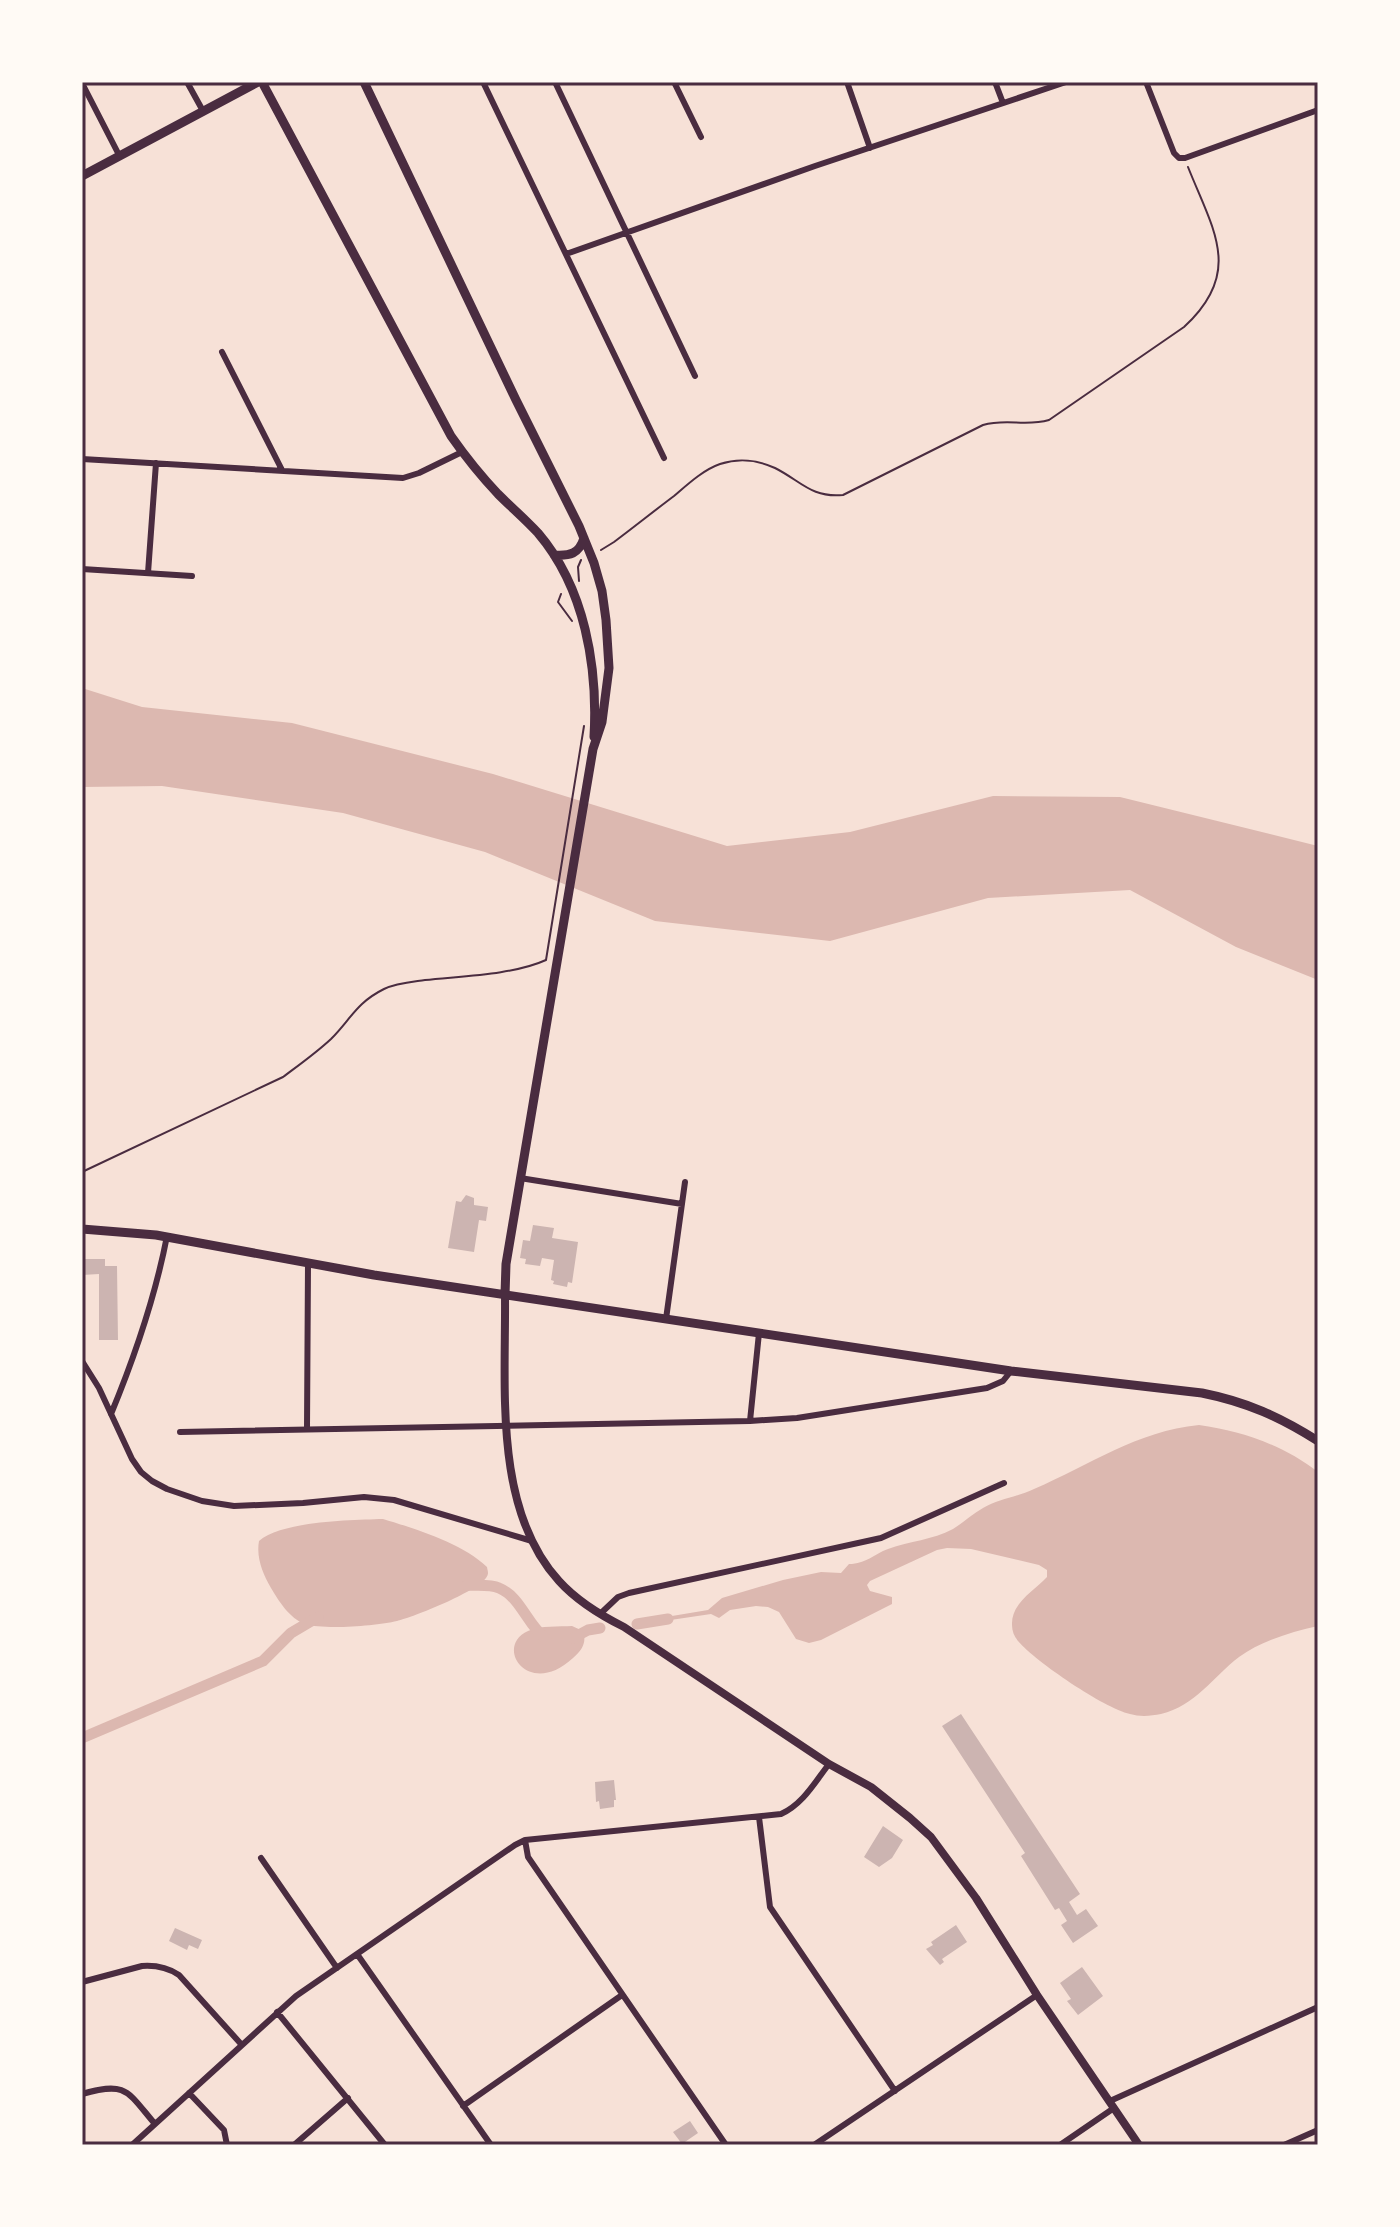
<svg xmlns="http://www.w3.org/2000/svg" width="1400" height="2227" viewBox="0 0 1400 2227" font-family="Inter,sans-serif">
  <rect width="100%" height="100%" fill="#f7e1d7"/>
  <!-- water -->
  <path fill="#dcb8b0" d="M82 688 142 707 292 723 493 774 727 846 850 832 993 796 1120 797 1318 846V980L1236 947 1130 890 988 898 830 941 655 921 485 852 343 813 162 786 82 787Z
    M1199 1425C1242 1431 1283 1445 1318 1472V1626C1291 1632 1261 1641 1239 1657 1213 1677 1195 1706 1161 1714 1151 1716 1140 1717 1130 1714 1104 1708 1036 1662 1018 1641 1014 1636 1012 1631 1012 1625 1011 1603 1034 1591 1047 1577V1570L1039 1565 971 1549 947 1548 937 1550 870 1581 867 1585 870 1591 892 1597V1604L821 1640 809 1643 796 1639 779 1612 768 1607 756 1606 730 1610 719 1618 711 1614 657 1622V1619L660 1618 708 1610 722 1598 783 1580 821 1572 841 1573 849 1564C866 1564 874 1554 888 1549 910 1541 932 1540 953 1529 963 1523 972 1514 983 1508 999 1499 1017 1497 1034 1489 1090 1465 1137 1431 1199 1425Z
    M383 1519C416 1529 462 1543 487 1567 488 1573 489 1573 486 1578 476 1592 414 1617 397 1621 376 1626 324 1630 305 1624 290 1619 278 1600 271 1588 263 1574 256 1558 259 1541 282 1521 351 1520 383 1519Z
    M572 1626 583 1631C587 1643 582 1650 573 1658 529 1699 493 1647 528 1631 541 1625 559 1627 572 1626Z"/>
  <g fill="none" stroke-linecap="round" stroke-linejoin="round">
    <!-- canal -->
    <path stroke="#dcb8b0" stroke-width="11" d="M467 1585C477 1586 490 1584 499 1588 521 1597 527 1625 546 1639
      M637 1624 668 1619
      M573 1638 588 1630 600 1628
      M82 1738 263 1661 291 1633 318 1617"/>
  </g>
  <!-- building -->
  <path fill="#ccb4b1" d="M466 1195 474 1198V1205L488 1207 486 1221 479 1220 474 1252 448 1248 456 1201 461 1202Z
    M533 1225 554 1228 552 1238 578 1242 572 1283 568 1282 567 1287 553 1284 554 1281 551 1280 554 1260 542 1258 540 1266 525 1264 526 1259 520 1258 523 1240 530 1241Z
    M82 1259H105V1266H117L118 1340H99V1274L82 1275Z
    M961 1714 1080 1894 1069 1902 1077 1915 1086 1909 1098 1926 1073 1943 1061 1925 1067 1921 1059 1908 1055 1910 1021 1856 1025 1853 942 1726Z
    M614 1780 616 1800H614V1807L600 1809 599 1801 596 1802 595 1782Z
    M883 1826 903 1840 892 1858 879 1867 864 1857Z
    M956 1925 967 1942 942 1959 944 1962 940 1965 926 1949 933 1945 931 1942Z
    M175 1928 202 1940 198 1949 189 1945 187 1950 169 1941Z
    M1082 1967 1103 1996 1078 2015 1067 2001 1071 1999 1060 1983Z
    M690 2121 698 2133 682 2144 673 2132Z"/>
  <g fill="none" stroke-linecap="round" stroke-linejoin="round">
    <!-- path -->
    <path stroke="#4a2c40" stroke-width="2" d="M601 550 614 542C634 527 654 511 674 496 688 484 703 470 720 464 738 458 758 460 775 468 801 481 811 498 843 495L983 425C1007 418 1025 427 1049 420L1184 327C1244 272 1213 230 1188 167
      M579 581 578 567 581 560
      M561 594 558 602 572 621
      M82 1172 283 1077C299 1065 316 1053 331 1039 351 1019 356 1003 384 989 396 983 411 982 425 980 461 976 513 975 546 960L584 726"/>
    <!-- minor -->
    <path stroke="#4a2c40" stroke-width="6" d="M187 82 203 111
      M483 82 664 458
      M555 82 695 376
      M674 82 701 137
      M847 82 870 148
      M995 82 1003 103
      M1146 82 1174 153 1179 158H1185L1318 110
      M83 85 119 155
      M566 254 815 166 1066 82
      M222 352 282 470
      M82 459 403 478 419 473 462 452
      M82 569 192 576
      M148 573 156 463
      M520 1178 682 1204
      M666 1319 685 1182
      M82 1361 99 1388 132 1459 141 1472 152 1481 167 1489 202 1501 234 1506 303 1503 364 1497 394 1500 532 1541
      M111 1414C135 1356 155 1298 167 1236
      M750 1421 759 1333
      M307 1429 308 1264
      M180 1432 750 1421 797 1418 987 1388 1003 1381 1011 1371
      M600 1614 618 1597 629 1593 881 1538 1004 1483
      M759 1817 770 1907 895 2091
      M525 1840 528 1857 726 2145
      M261 1858 337 1968
      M357 1954 491 2145
      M82 1982 142 1966C156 1965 167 1967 179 1975L241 2044
      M277 2012 385 2145
      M189 2093 224 2130 227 2145
      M82 2094C127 2081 127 2091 155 2124
      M1110 2101 1318 2007
      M463 2106 622 1995
      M132 2145 296 1996 515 1845 525 1840 781 1814C803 1804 815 1782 829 1764
      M294 2145 348 2098
      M814 2145 1037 1995
      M1060 2145 1114 2108
      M1284 2145 1318 2130"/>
    <!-- secondary -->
    <path stroke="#4a2c40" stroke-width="8" d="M505 1295C506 1387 493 1509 559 1581 577 1601 600 1615 624 1627L829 1764 871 1787 910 1818 931 1837 976 1898 1037 1995 1139 2145"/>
    <!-- primary -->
    <path stroke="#4a2c40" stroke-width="9" d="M262 82 451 436C465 456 481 476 498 494 511 507 525 519 538 533 585 588 598 667 594 737
      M364 82 516 400 579 526 594 563 602 591 606 620 609 668 602 722 593 749 506 1264 505 1295
      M82 176 258 82
      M554 555C570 556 579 554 584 538
      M82 1229 156 1235 374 1275 1011 1371 1202 1393C1247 1402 1280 1417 1318 1441"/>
  </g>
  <!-- border -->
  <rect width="1400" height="2227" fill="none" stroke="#fffaf5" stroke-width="168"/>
  <rect x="84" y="84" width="1232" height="2059" fill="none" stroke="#4a2c40" stroke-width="3"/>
</svg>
